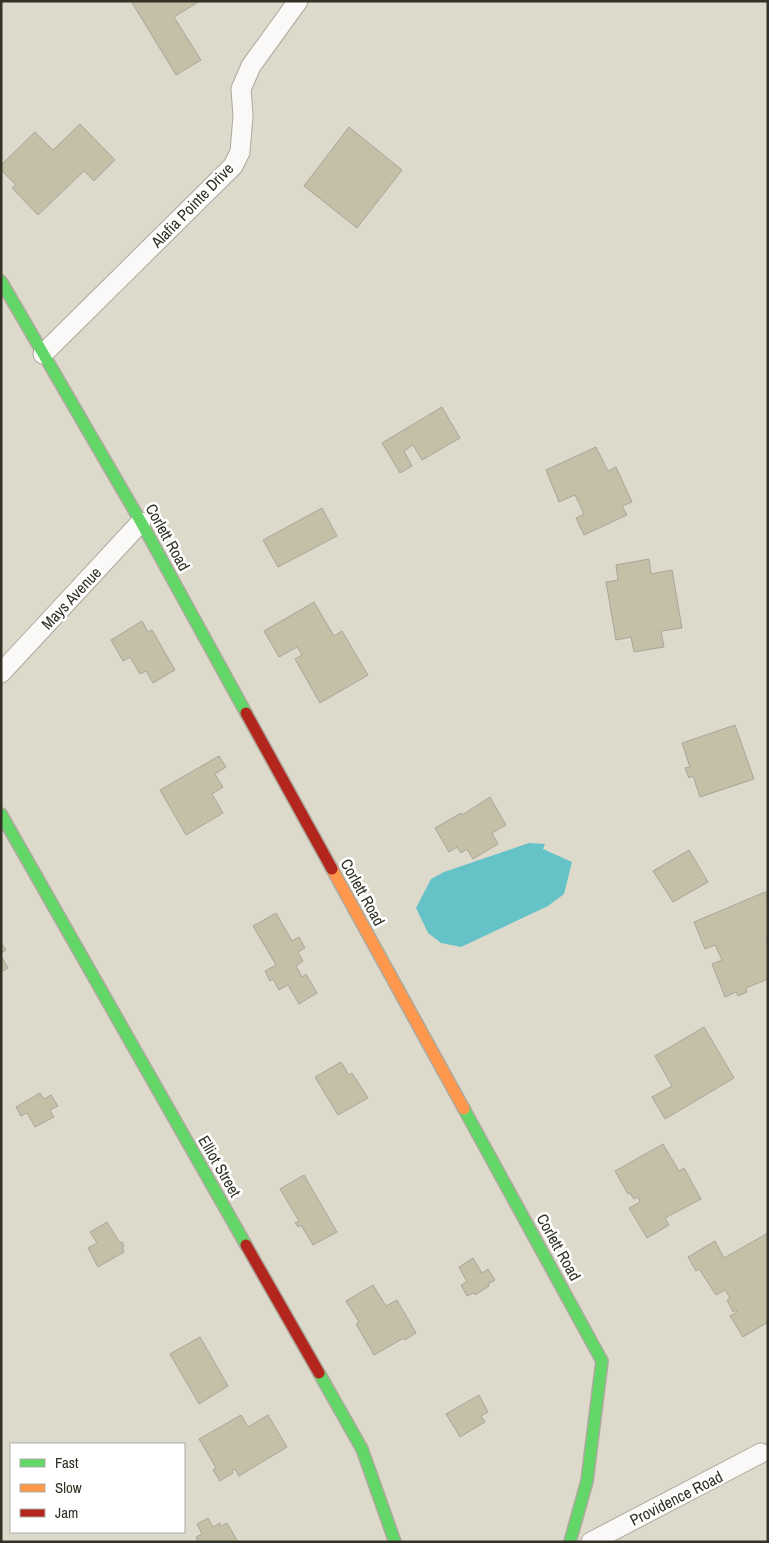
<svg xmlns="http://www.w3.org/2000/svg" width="769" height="1543" viewBox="0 0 769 1543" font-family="'Archivo Narrow',sans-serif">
  <rect width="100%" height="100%" fill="#dddacb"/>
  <!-- water -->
  <path fill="#65c2c6" d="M529 843 545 844 543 849 572 862 564 894 548 906 461 947 441 943 428 933 416 908 431 879 444 872Z"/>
  <!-- building -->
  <path fill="#c4c0a8" stroke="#a8a69a" d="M131 1H200L174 17 201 60 176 75Z
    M80 124 115 160 94 181 84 171 38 215 12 188 16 185 1 170V165L35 132 53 150Z
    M349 127 402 170 357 228 304 186Z
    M442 407 460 438 422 460 413 445 404 451 412 466 400 473 382 443Z
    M596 447 608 471 616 467 632 502 622 506 627 515 584 535 576 518 584 514 575 495 559 502 546 470Z
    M322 508 337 536 278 567 263 540Z
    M649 559 651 574 672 570 682 628 661 631 664 647 634 652 631 637 616 640 606 582 618 580 616 565Z
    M314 602 334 636 342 631 368 675 320 703 295 659 302 655 297 647 279 657 264 631Z
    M142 621 148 632 152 630 175 670 153 683 146 671 140 674 130 657 123 661 111 640Z
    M735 725 754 779 700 797 693 776 689 778 685 768 690 767 682 743Z
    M219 756 226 767 215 774 223 787 212 794 223 813 186 835 160 790Z
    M490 797 506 825 492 833 498 844 473 859 467 849 461 853 457 847 449 852 435 828 461 813 462 815Z
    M689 850 708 882 673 902 653 871Z
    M765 892 768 898V939H766L768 943V979L746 988 747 992 738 996 736 992 725 997 712 964 722 960 715 945 705 949 694 922Z
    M276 913 292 941 299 937 305 948 298 952 303 961 296 966 302 977 306 974 317 993 299 1004 288 985 279 990 273 979 270 981 265 971 276 965 253 926Z
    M1 943 6 950 1 953Z
    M1 956 8 968 1 972Z
    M704 1027 734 1078 665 1119 652 1097 672 1086 655 1056Z
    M341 1062 349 1075 352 1073 368 1098 338 1115 315 1077Z
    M40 1093 44 1099 51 1095 58 1106 50 1110 54 1117 35 1127 27 1113 21 1116 16 1107Z
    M663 1144 679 1171 684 1168 701 1199 665 1218 669 1225 647 1238 629 1208 640 1202 638 1197 634 1199 630 1193 628 1194 615 1171Z
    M304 1175 337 1232 313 1245 301 1225 298 1227 295 1223 299 1221 280 1189Z
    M107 1222 120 1243 122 1242 124 1246 122 1247 124 1252 98 1267 88 1248 97 1243 90 1232Z
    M768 1233V1322L743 1337 730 1316 737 1312 736 1310 733 1312 727 1300 730 1298 725 1290 716 1295 699 1269 696 1271 688 1257 715 1241 724 1258Z
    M473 1258 482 1273 488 1269 495 1280 488 1284 489 1286 475 1295 474 1293 467 1296 461 1285 467 1282 459 1267Z
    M373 1285 386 1306 397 1300 416 1333 405 1340 404 1338 374 1355 356 1324 359 1322 346 1301Z
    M200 1337 228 1386 199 1404 170 1354Z
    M479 1395 488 1412 481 1416 485 1422 460 1437 446 1414Z
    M241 1415 248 1427 268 1415 287 1447 239 1476 235 1469 232 1471 233 1473 220 1481 213 1470 216 1468 199 1439Z
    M208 1518 213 1527 220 1523 221 1526 227 1523 238 1542H198L196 1537 202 1534 197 1524Z"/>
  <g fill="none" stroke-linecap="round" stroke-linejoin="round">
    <!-- street casing -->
    <g stroke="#aca99d" stroke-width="21">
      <path id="street" d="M43 354 233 166 240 152 243 116 241 89 251 66 298 1
        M1 673 141 522
        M591 1542 761 1453"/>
    </g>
    <!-- fast casing -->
    <g stroke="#aca99d" stroke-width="14">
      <path id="fast" d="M1 281 141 522 246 713
        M1 814 246 1245
        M464 1109 602 1361 587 1481 570 1542
        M319 1373 362 1449 395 1542"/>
    </g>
    <!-- slow casing -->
    <g stroke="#aca99d" stroke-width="14">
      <path id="slow" d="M332 869 464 1109"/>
    </g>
    <!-- jam casing -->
    <g stroke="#aca99d" stroke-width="14">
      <path id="jam" d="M246 713 332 869
        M246 1245 319 1373"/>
    </g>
    <!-- street -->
    <use href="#street" stroke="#faf9f7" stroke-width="19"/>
    <!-- fast -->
    <use href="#fast" stroke="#63d668" stroke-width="11"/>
    <!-- slow -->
    <use href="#slow" stroke="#ff974d" stroke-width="11"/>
    <!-- jam -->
    <use href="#jam" stroke="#b3261e" stroke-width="11"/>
  </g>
  <g text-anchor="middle" stroke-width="5" stroke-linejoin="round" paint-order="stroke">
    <!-- street labels -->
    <g font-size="16" fill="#333125" stroke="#fff">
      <text transform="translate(192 205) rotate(-46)" y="6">Alafia Pointe Drive</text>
      <text transform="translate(168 537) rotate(61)" y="6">Corlett Road</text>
      <text transform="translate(71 598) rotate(-47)" y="6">Mays Avenue</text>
      <text transform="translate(363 892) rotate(61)" y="6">Corlett Road</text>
      <text transform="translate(220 1166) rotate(60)" y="6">Elliot Street</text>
      <text transform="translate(559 1247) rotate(61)" y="6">Corlett Road</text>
      <text transform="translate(676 1498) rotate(-27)" y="6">Providence Road</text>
    </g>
  </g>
  <!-- border -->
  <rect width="769" height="1543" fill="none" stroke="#333125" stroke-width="5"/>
  <!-- legend -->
  <rect x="10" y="1443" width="175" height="90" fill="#ffffff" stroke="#adada8"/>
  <rect x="20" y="1459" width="25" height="8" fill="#63d668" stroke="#adada8"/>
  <text x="55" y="1468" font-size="15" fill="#333125">Fast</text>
  <rect x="20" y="1484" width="25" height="8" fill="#ff974d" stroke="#adada8"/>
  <text x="55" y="1493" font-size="15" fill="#333125">Slow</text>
  <rect x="20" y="1509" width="25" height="8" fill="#b3261e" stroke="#adada8"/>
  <text x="55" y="1518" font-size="15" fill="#333125">Jam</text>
</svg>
